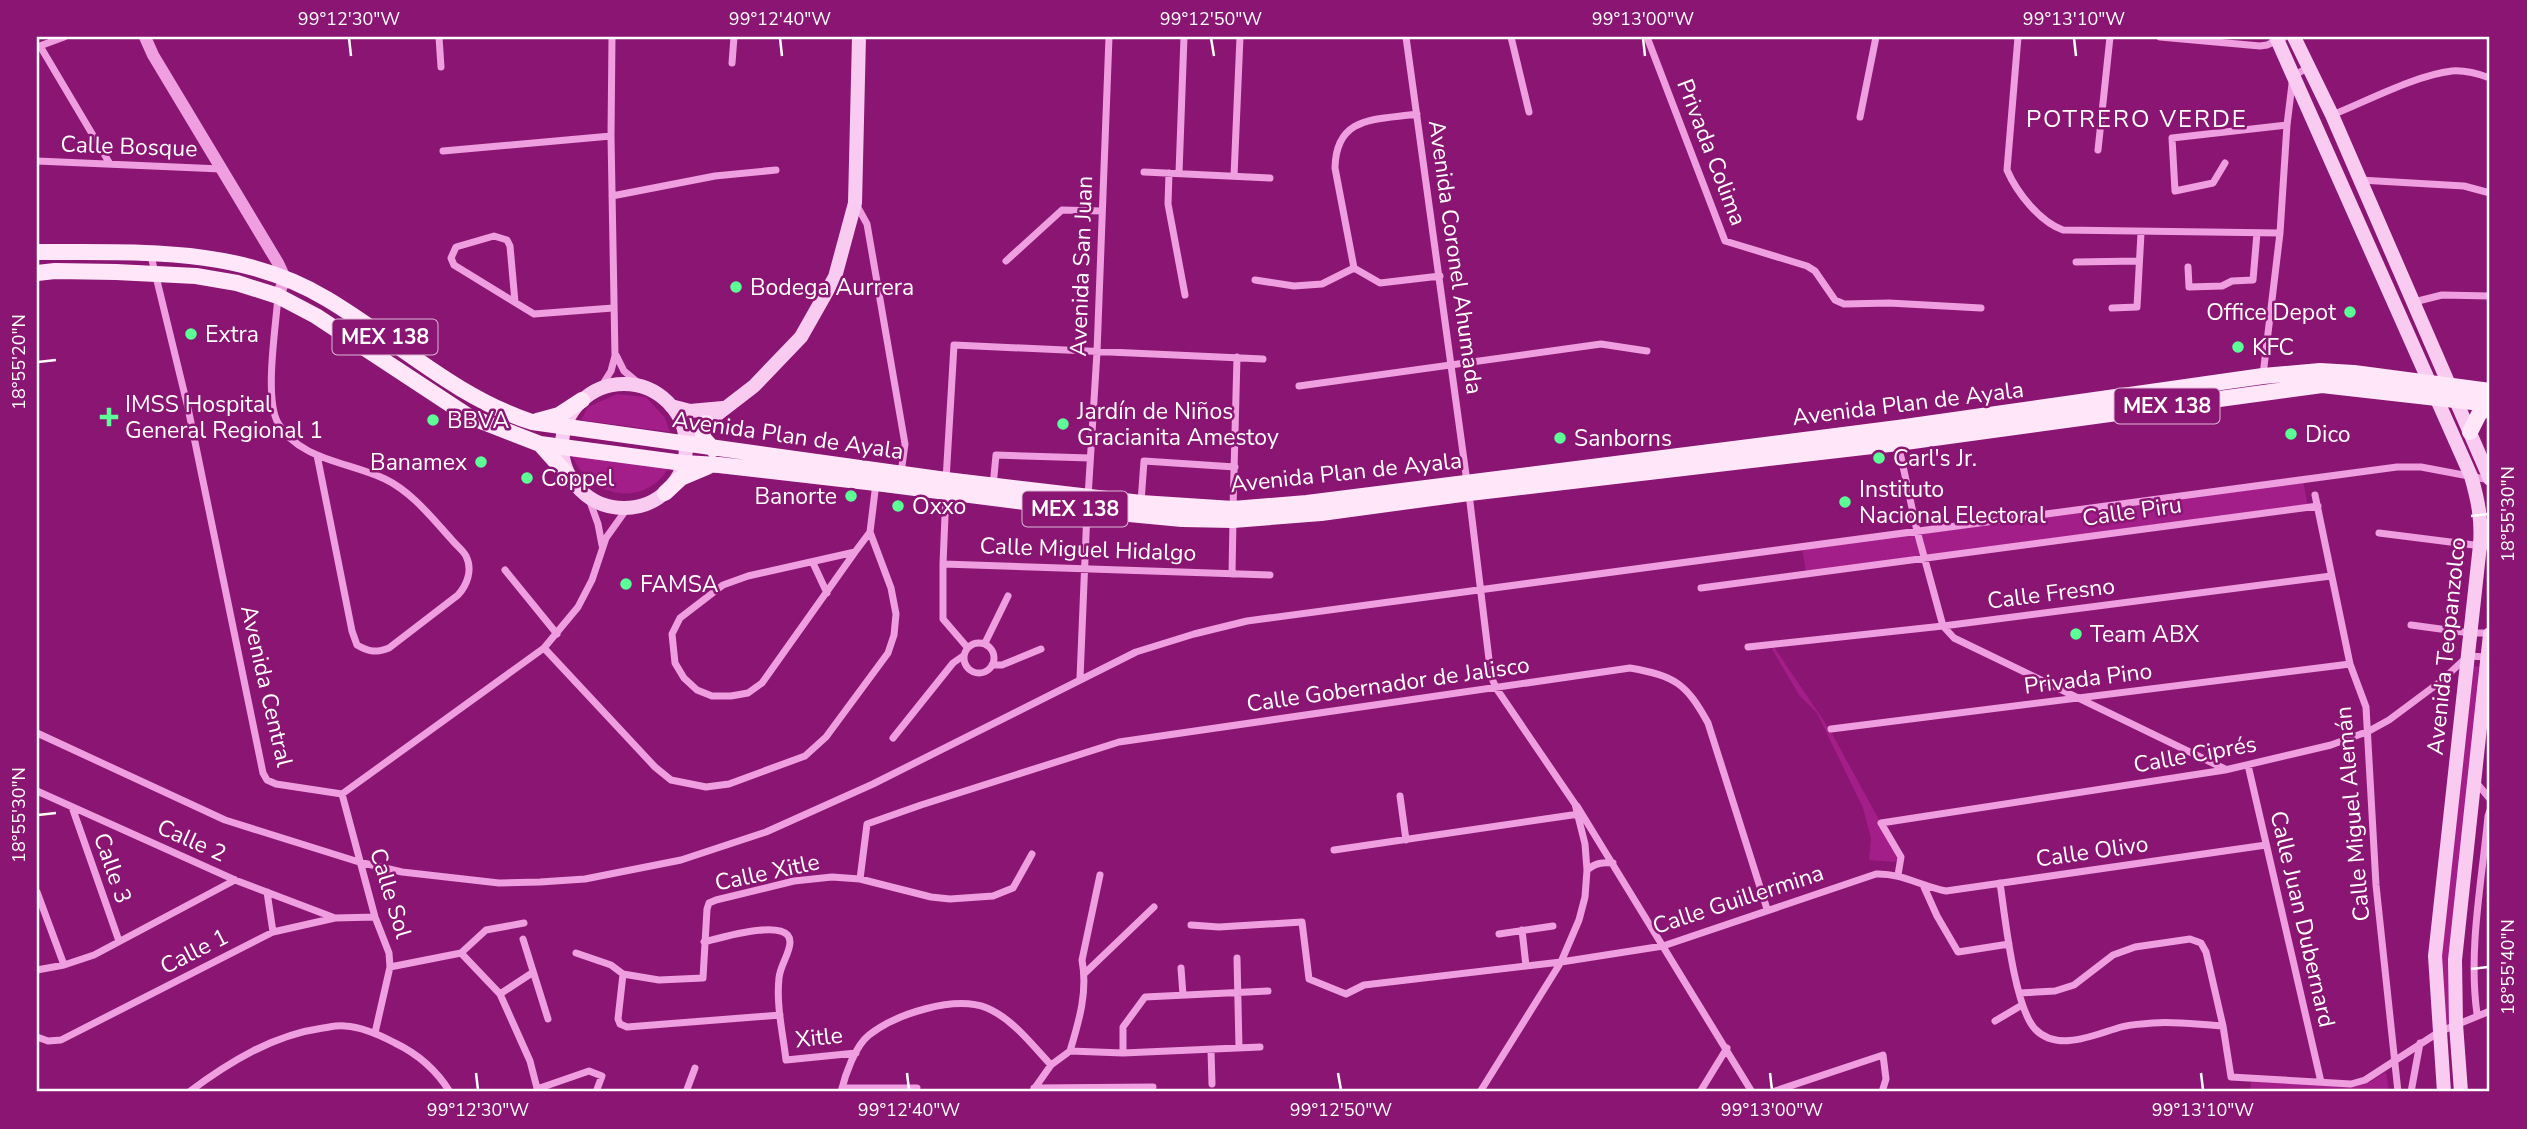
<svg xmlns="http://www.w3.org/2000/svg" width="2527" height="1129" viewBox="0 0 2527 1129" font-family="'Nunito Sans',sans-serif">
  <rect width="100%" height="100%" fill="#8a1572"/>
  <!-- green -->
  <path fill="#a41e8a" d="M617 394 646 397 665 418 670 432 581 420 588 407Z
    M572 455 669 467C645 509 589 498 572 455Z
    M2303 480 2308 507 1806 573 1802 547Z
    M1774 647 1830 730 1900 858 1894 862 1869 860 1871 838 1863 808 1817 713 1799 695 1772 649Z
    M2467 665 2487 668 2456 1024 2439 1032 2435 985Z
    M2386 1072 2389 1092H2250L2251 1082 2350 1085 2370 1082Z"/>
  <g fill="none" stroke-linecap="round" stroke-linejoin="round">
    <!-- minor -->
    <path stroke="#ef9edf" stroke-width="7" d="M439 37 441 67
      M1406 37 1467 482
      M1511 37 1529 112
      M1647 37 1725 241 1807 266 1815 271 1835 300 1844 304 1889 303 1981 308
      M2018 37 2007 170C2017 193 2040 222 2063 230L2280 233
      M2160 37 2260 46 2267 45 2285 37
      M40 46 110 164
      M37 47 64 37
      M732 63 734 37
      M2332 115C2367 101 2416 75 2452 71 2465 70 2479 74 2490 78
      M1860 117 1876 37
      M2098 150 2110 37
      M443 151 611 136
      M37 161 221 169
      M2225 163 2213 183 2175 191 2172 138 2287 125
      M1144 172 1270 178
      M1169 173 1168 204 1185 295
      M1179 173 1184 37
      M1234 176 1240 37
      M2360 180 2464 186 2490 193
      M612 196 715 176 776 170
      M856 204 867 224 905 444 901 473
      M150 252 188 408 263 773 267 780 276 784 342 794 544 648 578 607 592 580 606 538 626 510
      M1006 261 1062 210 1102 211
      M2076 262 2138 261
      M2188 267 2189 287 2222 286 2232 281 2253 280 2257 233
      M1354 268 1335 168C1336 115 1376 120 1417 114
      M1354 268 1380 283 1440 276
      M1255 280 1294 286 1322 284 1354 268
      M278 296C276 326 264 398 278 423 299 460 349 462 385 479 412 492 432 518 452 540 456 545 463 550 466 556 473 570 467 585 458 595L389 648C376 653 369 652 357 645L352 631 317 455
      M515 302 510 246 507 240 494 236 456 247 451 258 454 265 534 314 613 308
      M2414 302 2442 295 2490 296
      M2112 308 2137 307 2141 233
      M616 355 624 371 642 386
      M2263 375 2280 233 2287 125 2293 76 2309 67
      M1299 386 1601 344 1647 351
      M601 387 611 371 615 356 611 136 612 37
      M1898 443 1917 531 1943 626 1954 638 2225 769
      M946 480 954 345 1263 359
      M993 486 996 455 1090 458
      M946 492 943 564V619L967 647
      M1469 494 1491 676 1496 688 1575 804 1585 844 1587 870 1585 897 1579 920 1561 962 1480 1092
      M2315 495 2350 664 2366 707 2376 885 2398 1092
      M1088 497 1097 352 1109 37
      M589 499 598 524 602 545
      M1141 502 1144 461 1235 467
      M1233 509 1237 357
      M2379 533 2490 547
      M855 552 762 683 748 693 731 696H712L697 690 684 678 675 663 672 634 680 618 723 585 748 576 855 552 870 532
      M813 563 827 593
      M943 564 1270 575
      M505 570 557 634
      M1232 574 1233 520
      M1701 588 2318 506
      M2411 625 2470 633H2490
      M964 658a15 15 0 1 1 30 0a15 15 0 1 1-30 0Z
      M985 643 1008 596
      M1748 647 1943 626 2331 576
      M544 648 655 767 671 780 706 787 729 784 805 756 826 737 888 653 894 635 896 614 891 588 870 532 876 483
      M992 665H1002L1041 649
      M1080 678 1087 511
      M1831 729 2350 664
      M37 733 225 820 359 862 402 872 499 883 540 882 585 879 681 860 766 832 873 784 1136 652 1194 634 1247 621 2397 467H2421L2490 480
      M893 738 953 663 963 656
      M2248 765 2321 1082
      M2475 781 2490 799
      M37 791 235 880 335 918
      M342 794 375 917 389 953 390 967 375 1033
      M1400 796 1406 840
      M1577 806 1752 1092
      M72 807 119 941
      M1334 850 1579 814
      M1587 870C1596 863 1602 862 1613 863
      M1898 875 1901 857 1881 823 2225 770 2331 745 2369 731 2389 720 2440 682 2468 656 2487 657
      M860 879 867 824 921 805 1119 742 1630 668C1675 676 1686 683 1708 723L1767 909
      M2000 883C2005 916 2014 1006 2035 1029 2058 1053 2096 1034 2121 1027 2131 1024 2143 1024 2153 1023 2176 1021 2200 1025 2223 1026
      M1924 887 1937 916 1958 952 2009 944
      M37 892 64 965
      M267 892 273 932
      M1191 925 1219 927 1302 922 1309 979 1346 994 1364 985 1561 962 1663 946 1876 874C1901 873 1921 886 1946 891L2266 845
      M1522 930 1526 966
      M1499 934 1553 926
      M523 939 548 1019
      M704 942C717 939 790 916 790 942 790 953 780 966 779 978 776 1005 783 1034 786 1060L856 1053
      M461 953 486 930 524 923
      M576 953 611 965 623 974 659 980 703 978 707 909 709 903 716 900 794 881 832 877 860 879 931 897 950 899 993 896 1013 888 1032 854
      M1237 958 1239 1048
      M390 967 461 953 500 994 530 1061 538 1092
      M1181 968 1183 995
      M37 970 64 965 94 955 235 880
      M1085 973 1154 907
      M623 974 618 1019 620 1024 627 1027 780 1015
      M2020 993 2055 991 2074 985 2113 955 2135 947 2190 939 2201 943 2206 952 2223 1026 2231 1077 2351 1084 2365 1080 2439 1032 2490 1011
      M500 994 532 973
      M2477 1014C2468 949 2482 881 2488 816L2490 810
      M1995 1021 2022 1005
      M37 1037 48 1041 61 1040 273 932 335 918 375 917
      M1211 1050 1212 1084
      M1070 1051C1079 1021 1088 992 1082 960L1100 875
      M1123 1053V1027L1145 997 1268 991
      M842 1088H917
      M1034 1088 1153 1087
      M537 1089 589 1071 602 1076 596 1092
      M189 1092C229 1062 273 1035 323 1028 330 1027 338 1025 345 1026 363 1027 380 1035 395 1043 418 1054 437 1071 450 1092
      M686 1092 695 1068
      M841 1092C845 1075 855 1046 869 1035 896 1014 954 995 987 1008 1013 1019 1032 1045 1051 1065
      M1032 1092 1051 1065 1070 1051 1123 1053 1260 1047
      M1700 1092 1727 1048
      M1772 1092 1883 1055 1886 1079 1882 1092
      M2411 1092 2420 1043"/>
    <!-- tertiary -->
    <path stroke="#ef9edf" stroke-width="12" d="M145 37 153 55 278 263 285 278 278 296"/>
    <!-- secondary -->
    <path stroke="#facbf1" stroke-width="14" d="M2276 37 2471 476C2478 500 2482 520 2480 545L2435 956 2444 1092
      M2294 37 2332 115 2490 479
      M562 446a62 62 0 1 1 124 0a62 62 0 1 1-124 0Z
      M671 406 690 411 723 408
      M685 444 706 423 754 386 801 337 835 277 855 203 859 37
      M2461 1092 2456 1024 2455 960 2490 634"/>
    <!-- primary -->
    <path stroke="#ffe6f9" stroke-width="16" d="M37 252C136 253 238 245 327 299 396 340 455 397 532 422L946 480 1141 503 1233 509 1307 503 1898 428 2263 376 2320 371 2354 373 2490 391
      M37 273 55 271 116 272 196 276 237 283 278 296 316 316 468 416 540 444 683 463 719 465 876 483 1087 510 1182 519 1233 520 1321 513 1469 493 1898 443 2322 385 2490 404
      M537 421 559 415 582 400
      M706 423 703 427V438L713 449
      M2470 432 2479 414 2490 404
      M540 444 572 480
      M665 493 681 478 707 467"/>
  </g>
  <!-- ticks -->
  <path fill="none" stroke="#fff" stroke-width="2.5" d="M349 38 351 56M780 38 782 56M1211 38 1214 56M1643 38 1645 56M2074 38 2076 56M38 362 56 360M2471 516 2488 514M38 815 56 813M2471 969 2488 967M476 1073 478 1090M907 1073 909 1090M1338 1073 1341 1090M1770 1073 1772 1090M2201 1073 2203 1090"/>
  <!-- markers -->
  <g fill="#5cff96" stroke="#8a1572" stroke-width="2.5">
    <circle cx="736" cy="287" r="7"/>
    <circle cx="2350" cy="312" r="7"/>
    <circle cx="191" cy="334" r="7"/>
    <circle cx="2238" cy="347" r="7"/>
    <path d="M105.5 406.5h7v7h7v7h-7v7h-7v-7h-7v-7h7z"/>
    <circle cx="433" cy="420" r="7"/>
    <circle cx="1063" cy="424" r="7"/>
    <circle cx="2291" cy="434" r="7"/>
    <circle cx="1560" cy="438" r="7"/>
    <circle cx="1879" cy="458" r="7"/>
    <circle cx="481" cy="462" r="7"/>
    <circle cx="527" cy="478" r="7"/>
    <circle cx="851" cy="496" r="7"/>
    <circle cx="1845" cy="502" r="7"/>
    <circle cx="898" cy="506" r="7"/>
    <circle cx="626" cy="584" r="7"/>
    <circle cx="2076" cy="634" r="7"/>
  </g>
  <g text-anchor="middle" stroke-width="5" stroke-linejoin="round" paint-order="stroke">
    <!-- shield labels -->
    <g fill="#8a1572" stroke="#dcb9d5" stroke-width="2">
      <rect x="332.5" y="319.5" width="105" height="35" rx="5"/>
      <rect x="2114.5" y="388.5" width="105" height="35" rx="5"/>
      <rect x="1022.5" y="491.5" width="105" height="35" rx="5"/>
    </g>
    <g font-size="21" font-weight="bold" fill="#fff">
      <text x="385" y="344">MEX 138</text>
      <text x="2167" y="413">MEX 138</text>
      <text x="1075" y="516">MEX 138</text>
    </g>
    <!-- street labels -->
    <g font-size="23" fill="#fff" stroke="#8a1572">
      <text transform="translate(129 146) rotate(2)" y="8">Calle Bosque</text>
      <text transform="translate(1712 152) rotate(69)" y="8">Privada Colima</text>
      <text transform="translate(1456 257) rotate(82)" y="8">Avenida Coronel Ahumada</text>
      <text transform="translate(1081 266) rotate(-88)" y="8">Avenida San Juan</text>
      <text transform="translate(1908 403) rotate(-7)" y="8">Avenida Plan de Ayala</text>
      <text transform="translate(788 435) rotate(8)" y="8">Avenida Plan de Ayala</text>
      <text transform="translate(1346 472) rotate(-6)" y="8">Avenida Plan de Ayala</text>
      <text transform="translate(2132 511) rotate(-8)" y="8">Calle Piru</text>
      <text transform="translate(1088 549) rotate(2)" y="8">Calle Miguel Hidalgo</text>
      <text transform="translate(2051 593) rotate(-7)" y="8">Calle Fresno</text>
      <text transform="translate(2446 646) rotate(-84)" y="8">Avenida Teopanzolco</text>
      <text transform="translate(2088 678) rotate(-7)" y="8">Privada Pino</text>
      <text transform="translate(1388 684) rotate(-8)" y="8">Calle Gobernador de Jalisco</text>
      <text transform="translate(267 686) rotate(77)" y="8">Avenida Central</text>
      <text transform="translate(2195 754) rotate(-10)" y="8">Calle Ciprés</text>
      <text transform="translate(2352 814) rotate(-95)" y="8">Calle Miguel Alemán</text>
      <text transform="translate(192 840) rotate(24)" y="8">Calle 2</text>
      <text transform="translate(2092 851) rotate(-8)" y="8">Calle Olivo</text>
      <text transform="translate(113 868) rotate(71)" y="8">Calle 3</text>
      <text transform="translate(767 872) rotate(-12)" y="8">Calle Xitle</text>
      <text transform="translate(391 893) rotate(73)" y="8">Calle Sol</text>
      <text transform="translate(1738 899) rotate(-18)" y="8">Calle Guillermina</text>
      <text transform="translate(2303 919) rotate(77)" y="8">Calle Juan Dubernard</text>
      <text transform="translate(194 951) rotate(-27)" y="8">Calle 1</text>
      <text transform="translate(819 1037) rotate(-6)" y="8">Xitle</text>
    </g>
    <!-- poi labels -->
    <g font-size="23" fill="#fff" stroke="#8a1572" text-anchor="start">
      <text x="750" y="295">Bodega Aurrera</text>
      <text x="2336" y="320" text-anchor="end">Office Depot</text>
      <text x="205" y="342">Extra</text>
      <text x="2252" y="355">KFC</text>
      <text x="125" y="412">IMSS Hospital<tspan x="125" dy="26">General Regional 1</tspan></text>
      <text x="1077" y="419">Jardín de Niños<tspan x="1077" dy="26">Gracianita Amestoy</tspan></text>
      <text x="447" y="428">BBVA</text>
      <text x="2305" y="442">Dico</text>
      <text x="1574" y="446">Sanborns</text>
      <text x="1893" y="466">Carl's Jr.</text>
      <text x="467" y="470" text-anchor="end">Banamex</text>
      <text x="541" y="486">Coppel</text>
      <text x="1859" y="497">Instituto<tspan x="1859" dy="26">Nacional Electoral</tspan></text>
      <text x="837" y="504" text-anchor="end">Banorte</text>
      <text x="912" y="514">Oxxo</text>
      <text x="640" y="592">FAMSA</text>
      <text x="2090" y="642">Team ABX</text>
    </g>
    <!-- neighbourhood labels -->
    <g font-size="24" letter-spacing="2" fill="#fff" stroke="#8a1572">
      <text x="2137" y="127">POTRERO VERDE</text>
    </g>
  </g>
  <!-- border -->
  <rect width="2527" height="1129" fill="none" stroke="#8a1572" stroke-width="77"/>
  <rect x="38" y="38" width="2450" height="1052" fill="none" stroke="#fff" stroke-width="2.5"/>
  <g font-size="18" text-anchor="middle" fill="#fff">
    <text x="349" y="25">99°12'30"W</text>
    <text x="780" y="25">99°12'40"W</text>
    <text x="1211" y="25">99°12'50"W</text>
    <text x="1643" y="25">99°13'00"W</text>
    <text x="2074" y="25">99°13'10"W</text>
    <text transform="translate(19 362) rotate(-90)" y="6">18°55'20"N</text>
    <text transform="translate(2508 514) rotate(-90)" y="6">18°55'30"N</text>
    <text transform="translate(19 815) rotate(-90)" y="6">18°55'30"N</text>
    <text transform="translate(2508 967) rotate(-90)" y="6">18°55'40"N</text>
    <text x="478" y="1116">99°12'30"W</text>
    <text x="909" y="1116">99°12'40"W</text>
    <text x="1341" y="1116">99°12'50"W</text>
    <text x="1772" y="1116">99°13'00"W</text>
    <text x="2203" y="1116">99°13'10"W</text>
  </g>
</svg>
